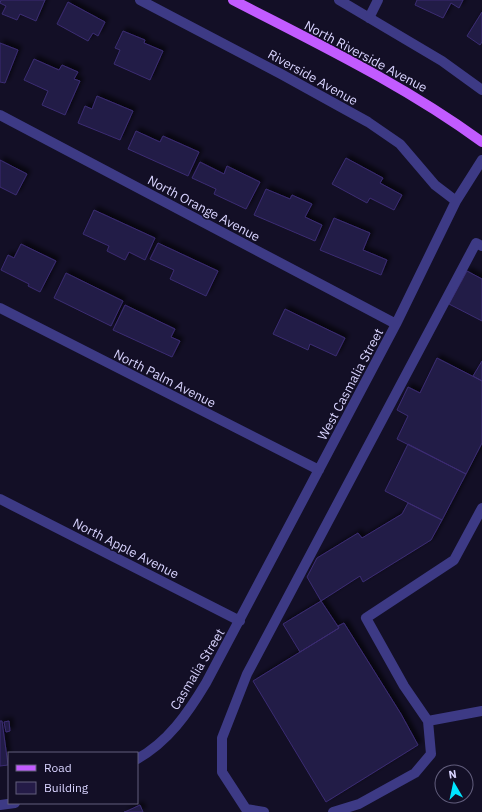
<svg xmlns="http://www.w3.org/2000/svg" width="482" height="812" viewBox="0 0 482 812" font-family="'IBM Plex Sans',sans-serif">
  <defs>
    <filter id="shadow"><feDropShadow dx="3.5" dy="-3.5" stdDeviation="2" flood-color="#0009"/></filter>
  </defs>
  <rect width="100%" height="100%" fill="#130f26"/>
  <!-- building -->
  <path fill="#241b47" stroke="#3b2d73" filter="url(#shadow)" d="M1 0H45L36 21 20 14 17 20 2 14 6 6 0 3Z
    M417 0H463L459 8 451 3 443 18 415 5Z
    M68 2 105 22 98 36 93 33 88 41 57 24Z
    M482 12V42L480 45 467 36Z
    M123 31 145 40 144 43 163 51 150 80 114 64 120 50 115 48Z
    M0 43 18 50 5 83 0 82Z
    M34 59 59 70 62 65 78 72 74 79 80 81 65 115 42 105 48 91 24 80Z
    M97 96 133 111 120 140 78 123 85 106 92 109Z
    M136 131 160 142 163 136 199 152 188 176 128 149Z
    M346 158 383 178 380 183 402 195 394 210 370 198 367 203 332 184Z
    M0 160 27 174 16 195 0 187Z
    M200 162 224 174 227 166 260 182 246 209 214 194 216 189 192 178Z
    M266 189 290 199 292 195 312 204 305 217 322 225 315 241 254 215Z
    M94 210 155 238 145 260 129 252 125 260 107 251 109 246 83 234Z
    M334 218 370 233 363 250 387 260 381 275 320 250Z
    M158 243 218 271 206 296 170 279 174 270 150 259Z
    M21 244 56 261 40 292 28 286 29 284 1 270 8 255 14 258Z
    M467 271 482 279V321L449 304Z
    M66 273 123 301 111 326 54 298Z
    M125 305 175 329 171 337 180 341 172 357 113 330Z
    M285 309 345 338 336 356 310 344 308 350 273 334Z
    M437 358 482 381V443L466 474 397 439 408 416 397 410 408 387 420 393Z
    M482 361V381L473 376Z
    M408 444 466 474 442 520 385 491Z
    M408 503 442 520 431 540 363 582 360 576 321 601 307 577 317 558 358 533 362 538 402 514Z
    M321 601 339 628 300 652 283 624Z
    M344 623 401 714 418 745 326 802 253 681 339 628 338 626Z
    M0 721H2L8 765 0 766Z
    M9 721 10 731 6 732 4 722Z
    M140 805 143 812H124L127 811Z"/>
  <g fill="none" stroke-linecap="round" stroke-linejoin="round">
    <!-- minor -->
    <path stroke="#3d3a85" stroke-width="10" d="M140 0 281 74 368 122 400 144 435 185 456 201
      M339 0 442 61 482 90
      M369 18 378 0
      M0 115 396 324
      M0 308 319 470
      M0 499 240 621
      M482 508 454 560 366 618 404 686 428 721 482 711
      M137 759C168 742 188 713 206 683L396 324 456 201 482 160
      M0 805 15 803
      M264 812 246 809 222 772V738L247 674 476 243 482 246
      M333 812 359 804 415 773 431 754 428 721"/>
    <!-- major -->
    <path stroke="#c25bff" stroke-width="10" d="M233 0C318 44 404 85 482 142"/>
  </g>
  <g text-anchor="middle" stroke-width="3" stroke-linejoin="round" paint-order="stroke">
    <!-- street labels -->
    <g font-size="13" fill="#d9d4ff" stroke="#130f26">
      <text transform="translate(366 56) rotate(28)" y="5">North Riverside Avenue</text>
      <text transform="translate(313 77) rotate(29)" y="5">Riverside Avenue</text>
      <text transform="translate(204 208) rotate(28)" y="5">North Orange Avenue</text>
      <text transform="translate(165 378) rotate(27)" y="5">North Palm Avenue</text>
      <text transform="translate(350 384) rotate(-62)" y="5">West Casmalia Street</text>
      <text transform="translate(126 548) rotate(27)" y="5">North Apple Avenue</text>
      <text transform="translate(197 669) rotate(-59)" y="5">Casmalia Street</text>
    </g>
  </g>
  <!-- legend -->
  <rect x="8" y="752" width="130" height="52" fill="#130f26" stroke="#625e7d"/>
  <rect x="16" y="765" width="20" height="6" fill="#c25bff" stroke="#625e7d"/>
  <text x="44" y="772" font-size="12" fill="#d9d4ff">Road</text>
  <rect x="16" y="782" width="20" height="12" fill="#241b47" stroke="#625e7d"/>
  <text x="44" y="792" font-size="12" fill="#d9d4ff">Building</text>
  <!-- north arrow -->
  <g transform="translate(454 784) rotate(351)"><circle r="19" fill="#130f26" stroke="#625e7d"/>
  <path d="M0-3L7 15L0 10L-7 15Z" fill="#00e5ff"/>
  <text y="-6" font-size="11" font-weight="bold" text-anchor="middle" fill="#d9d4ff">N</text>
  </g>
</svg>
